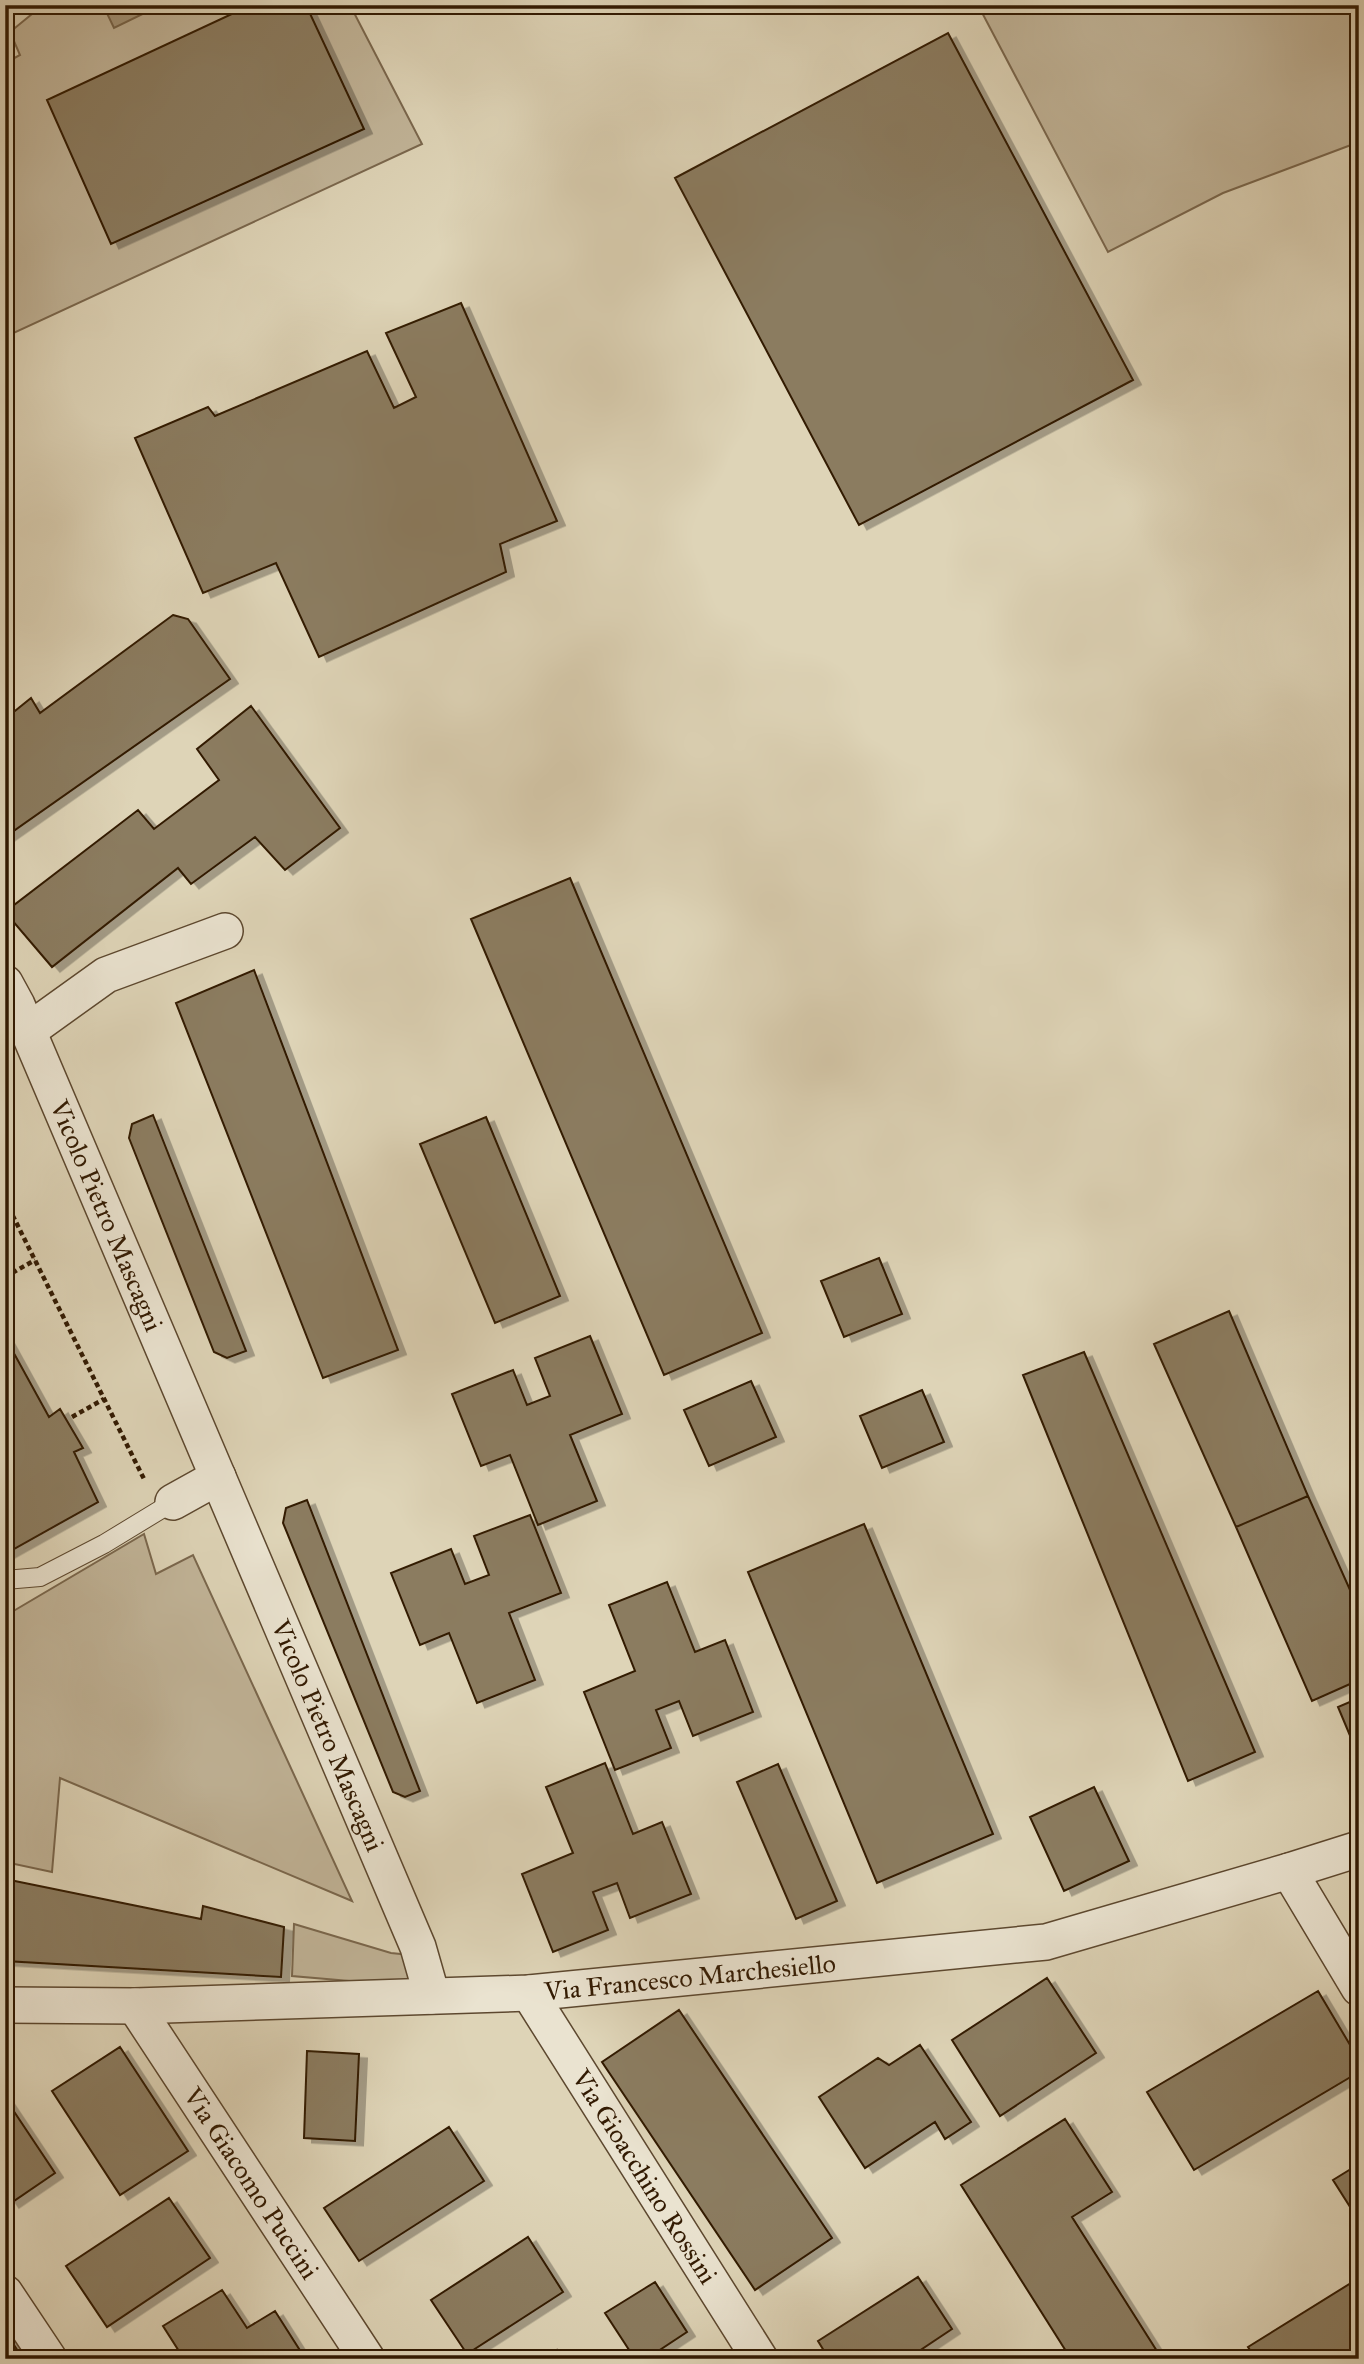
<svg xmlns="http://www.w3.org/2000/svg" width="1364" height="2364" viewBox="0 0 1364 2364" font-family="'IM FELL Great Primer',serif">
  <defs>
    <filter id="shadow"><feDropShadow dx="8" dy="4.5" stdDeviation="0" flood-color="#0004"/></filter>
  </defs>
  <rect width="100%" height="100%" fill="#ded4b7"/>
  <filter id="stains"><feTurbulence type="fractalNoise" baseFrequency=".00286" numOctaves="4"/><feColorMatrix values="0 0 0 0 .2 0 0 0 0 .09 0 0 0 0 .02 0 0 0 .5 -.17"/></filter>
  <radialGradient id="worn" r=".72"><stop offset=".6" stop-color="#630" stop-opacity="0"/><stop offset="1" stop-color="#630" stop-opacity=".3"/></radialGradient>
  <!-- green -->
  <path fill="#c1b498" stroke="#7a674d" stroke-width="2" d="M43 5H350L422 144 5 337V63L20 55 10 32Z
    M978 5H1359V142L1223 193 1108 252Z
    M144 1534 156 1574 193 1555 352 1901 60 1778 52 1872 5 1862V1616Z
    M294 1924 391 1953 410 1955 419 1987 292 1976Z"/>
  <!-- water -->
  <path fill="#a49579" stroke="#766449" stroke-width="2" d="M103 5H161L114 28Z"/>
  <!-- building -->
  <path fill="#8b7b60" stroke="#321a02" stroke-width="2" filter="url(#shadow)" d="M251 5H306L364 129 111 244 47 100Z
    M948 33 1133 380 859 525 675 178Z
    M461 303 557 521 500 544 506 572 319 657 276 563 203 593 135 438 208 407 215 416 367 351 394 408 416 397 386 333Z
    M173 615 188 619 230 679 5 837V719L31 698 40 713Z
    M251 706 340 828 285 870 255 837 191 884 178 868 52 967 5 912 138 810 154 829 219 780 197 749Z
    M570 878 762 1333 664 1375 471 919Z
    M254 970 398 1350 323 1378 176 1003Z
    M153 1115 246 1351 227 1358 214 1352 129 1138 132 1124Z
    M486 1117 560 1296 495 1323 420 1144Z
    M879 1258 902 1314 844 1337 821 1281Z
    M1229 1311 1308 1496 1236 1527 1154 1344Z
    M590 1336 622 1414 570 1435 597 1501 538 1525 510 1455 481 1466 452 1394 513 1370 527 1405 550 1396 535 1358Z
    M5 1337 49 1417 60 1409 83 1448 74 1452 98 1502 5 1554Z
    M1084 1352 1255 1752 1188 1781 1023 1375Z
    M751 1381 776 1437 709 1466 684 1410Z
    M922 1390 944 1442 882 1468 860 1416Z
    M1308 1496 1359 1610V1680L1312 1701 1236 1527Z
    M307 1500 420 1791 405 1797 393 1792 283 1523 286 1508Z
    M530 1515 561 1593 509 1613 535 1680 477 1703 449 1633 420 1645 391 1573 451 1549 465 1584 489 1575 474 1536Z
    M864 1524 993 1834 877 1883 748 1572Z
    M667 1582 695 1652 725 1640 753 1712 693 1736 679 1701 656 1710 671 1748 615 1770 584 1692 635 1671 609 1605Z
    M1359 1698V1757L1338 1707Z
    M605 1763 633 1834 662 1822 691 1894 630 1918 617 1883 593 1892 608 1930 553 1952 522 1874 573 1853 546 1787Z
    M778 1764 837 1901 796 1919 737 1782Z
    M1094 1787 1129 1861 1064 1891 1030 1817Z
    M5 1879 201 1919 203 1906 284 1927 281 1977 5 1961Z
    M1047 1978 1096 2053 1000 2116 952 2040Z
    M1318 1991 1359 2060V2072L1194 2170 1147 2092Z
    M679 2010 832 2238 755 2290 602 2062Z
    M920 2045 971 2122 945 2139 935 2122 865 2168 819 2097 878 2058 889 2065Z
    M120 2047 188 2151 120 2195 52 2091Z
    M307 2051 359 2054 355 2141 304 2138Z
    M5 2098 55 2173 11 2203 5 2194Z
    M1065 2119 1112 2192 1072 2217 1162 2359H1071L961 2185Z
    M449 2127 484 2181 359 2261 324 2208Z
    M1359 2164V2221L1333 2180Z
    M169 2198 210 2258 107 2327 66 2266Z
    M528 2237 563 2292 467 2354 431 2300Z
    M918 2277 952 2329 907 2359H829L818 2341Z
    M1359 2278V2359H1256L1248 2347Z
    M655 2282 687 2332 646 2359H635L605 2313Z
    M222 2290 247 2328 275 2311 301 2352 290 2359H184L163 2326Z
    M5 2331 23 2359H5Z
    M557 2350 563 2359H544Z"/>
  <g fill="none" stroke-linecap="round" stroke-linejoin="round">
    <!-- lane casing -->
    <g stroke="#5d482f" stroke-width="20">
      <path id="lane" d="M5 1580 40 1577 104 1544 173 1502"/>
    </g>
    <!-- street casing -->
    <g stroke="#5d482f" stroke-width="38">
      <g id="street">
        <path id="s1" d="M5 983 17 1005 418 1947 432 1996"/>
        <path d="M28 1031 106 975 225 931"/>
        <path d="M173 1502 218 1477"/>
        <path d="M1289 1871 1359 1988"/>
        <path id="s2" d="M529 1993 760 2359"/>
        <path id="s3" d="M5 2005 135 2006 529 1993 1046 1942 1289 1871 1359 1849"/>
        <path id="s4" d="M135 2006 367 2359"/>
        <path d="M5 2293 49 2359"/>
      </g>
    </g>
    <!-- path -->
    <path stroke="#321a02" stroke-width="4.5" stroke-dasharray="5 3.5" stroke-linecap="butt" d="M5 1200 145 1481
      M5 1277 35 1260
      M72 1417 104 1399"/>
    <!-- lane -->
    <use href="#lane" stroke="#eae3d0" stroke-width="18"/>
    <!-- street -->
    <use href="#street" stroke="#eae3d0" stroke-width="35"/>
  </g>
  <g text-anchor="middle" stroke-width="7" stroke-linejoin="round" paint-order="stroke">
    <!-- street labels -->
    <g font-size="26" fill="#321a02" stroke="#eae3d0">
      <text dy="9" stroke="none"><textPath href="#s1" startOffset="254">Vicolo Pietro Mascagni</textPath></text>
      <text dy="9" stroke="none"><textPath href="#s1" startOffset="819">Vicolo Pietro Mascagni</textPath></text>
      <text dy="9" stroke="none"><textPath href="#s3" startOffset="686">Via Francesco Marchesiello</textPath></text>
      <text dy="9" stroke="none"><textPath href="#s2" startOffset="217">Via Gioacchino Rossini</textPath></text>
      <text dy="9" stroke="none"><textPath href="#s4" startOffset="212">Via Giacomo Puccini</textPath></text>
    </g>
  </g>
  <!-- margin -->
  <rect width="1364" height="2364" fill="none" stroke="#ded4b7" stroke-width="28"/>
  <rect x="7" y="7" width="1350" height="2350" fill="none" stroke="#321a02" stroke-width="3.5"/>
  <rect x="14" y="14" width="1336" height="2336" fill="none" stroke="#321a02" stroke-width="2"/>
  <rect width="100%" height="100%" filter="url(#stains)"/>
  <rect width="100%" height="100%" fill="url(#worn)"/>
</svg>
